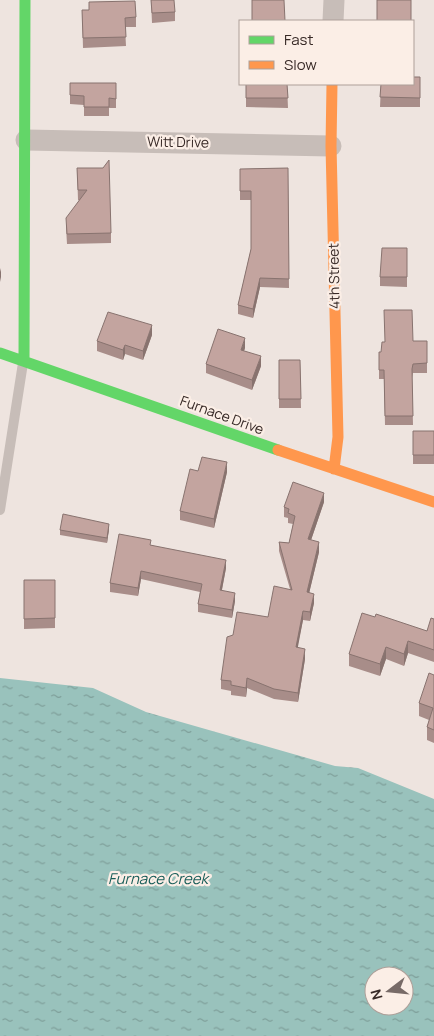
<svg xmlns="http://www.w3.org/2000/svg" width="434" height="1036" viewBox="0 0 434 1036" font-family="Manrope,sans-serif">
  <defs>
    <pattern id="water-ripples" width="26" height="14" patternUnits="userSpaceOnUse" patternTransform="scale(1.25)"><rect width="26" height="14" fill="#99c2bc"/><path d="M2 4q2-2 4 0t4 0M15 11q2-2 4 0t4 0" fill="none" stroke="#7e9e99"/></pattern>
  </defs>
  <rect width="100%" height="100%" fill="#eee4df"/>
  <!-- water -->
  <path fill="url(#water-ripples)" fill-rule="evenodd" d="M0 678 93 688 146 712 335 766 358 768 434 799V1036H0ZM374 976H404V1006H374Z"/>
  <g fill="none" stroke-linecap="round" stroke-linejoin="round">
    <!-- lane -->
    <path stroke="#c7bdb8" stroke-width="10" d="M0 510 23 363"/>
    <!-- street -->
    <path stroke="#c7bdb8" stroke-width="21" d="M333 21 334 0
      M26 140 331 146"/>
    <!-- fast -->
    <path stroke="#63d668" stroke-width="11" d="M0 353 278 450
      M24 360 25 0"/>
    <!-- slow -->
    <path stroke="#ff974d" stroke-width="11" d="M332 84 331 146 338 437 334 469
      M278 450 434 502"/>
  </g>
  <!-- wall -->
  <path fill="#a88d89" d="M151 0 175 12V21L152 23Z
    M82 10H89L136 17V27H125L126 46 83 48Z
    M413 77H420V107H380L381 84Z
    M70 83H116V108H109V116H84V105L70 104Z
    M246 84H287L288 108 246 107Z
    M77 168 111 233V243L67 244 66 227 79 200H78Z
    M288 168 289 288 260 287 253 318 238 314V305L251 249V200H240V169Z
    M407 248V287L380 286V277Z
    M152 335 143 360 125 354 123 360 97 351V341Z
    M413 341 427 363V373H413L412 378 413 425H385L384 379H379V352H381Z
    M245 348 244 351 261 366 252 390 206 373V364Z
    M279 360H300L301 408H279Z
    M413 431H434V464H413Z
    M198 471 227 472 214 528 180 520V511Z
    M324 502 311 540 319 552 309 593 314 603 310 621 303 620 297 648 305 659 298 702 274 699 247 688 246 697 231 695V691L221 689V680L233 635 268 617 290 589 279 551V542L289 543 293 524 288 523V518L284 517V507Z
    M109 529 107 543 60 535V530Z
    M151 545 226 568 222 590 235 601 232 618 198 612V604L200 592 141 579 138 596 110 592V583Z
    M24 580H55V628L24 629Z
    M375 617 427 631 434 619V662L408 653 404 666 386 659 380 676 349 666V654Z
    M434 675V743L427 740V727L429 720 419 716V703Z"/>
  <!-- shaded-wall -->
  <path fill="#88736f" d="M1 268V277L0 282V272Z
    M260 278V287L253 318V309Z
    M152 325V335L143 360V351Z
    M245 338V348L241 359V350Z
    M125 345V354L123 360V350Z
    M261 356V366L252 390V380Z
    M227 462V472L214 528V519Z
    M324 493V502L308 549V539Z
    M109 524V529L107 543V538Z
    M319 542V552L307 602V592Z
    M226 560V568L220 599V590Z
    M141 571V579L138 596V588Z
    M235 593V601L232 618V610Z
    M314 594V603L310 621V612Z
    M303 611V620L296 657V647Z
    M408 641V653L404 666V654Z
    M386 647V659L380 676V664Z
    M305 649V659L298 702V693Z
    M247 678V688L246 697V688Z"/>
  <!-- building -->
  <path fill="#c3a49f" stroke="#88736f" d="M151 0H174L175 12 152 13Z
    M252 0H284L285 21H252Z
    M377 0H411V21H377Z
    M135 1 136 17 125 18 126 37 83 38 82 10H89V2Z
    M413 63V77H420V98L380 97 381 84H413Z
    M70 83H116V99L109 98V107H84V96L70 95Z
    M246 84H287L288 98H246Z
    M109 160 111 233 67 234 66 218 87 190H78L77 168H103Z
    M288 168 289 279 260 278 253 309 238 305 251 249V191H240V169Z
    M382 248H407V277H380Z
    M384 310H412L413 341H427V363L413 364 412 369 413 416H385L384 370H379V352H381L382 342H385Z
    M108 312 152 325 143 351 125 345 123 350 97 341Z
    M218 329 245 338 241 350 261 356 252 380 206 364Z
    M279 360H300L301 399H279Z
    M413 431H434V455H413Z
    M202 457 227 462 214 519 180 511 190 469 198 471Z
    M293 482 324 493 308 539 319 542 307 592 314 594 310 612 303 611 296 647 305 649 298 693 274 689 247 678 246 688 231 685V681L221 680 227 637 233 635 237 612 268 617 274 586 292 590 279 542 289 543 295 516 288 513 289 509 284 507Z
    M63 514 109 524 107 538 60 530Z
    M119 534 151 540 150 545 226 560 220 590 235 593 232 610 198 604 202 584 141 571 138 588 110 583Z
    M24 580H55V618L24 619Z
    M362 613 375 617 376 614 427 631 431 618 434 619V650L408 641 404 654 386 647 380 664 349 654Z
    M429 673 434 675V730L427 727 433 708 419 703Z"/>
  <g text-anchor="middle" stroke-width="4.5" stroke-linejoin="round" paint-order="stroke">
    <!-- street labels -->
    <g font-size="14" fill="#372926" stroke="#fbeee6">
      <text transform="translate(178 142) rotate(1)" y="5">Witt Drive</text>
      <text transform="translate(334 276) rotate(-91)" y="5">4th Street</text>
      <text transform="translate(222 415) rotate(20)" y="5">Furnace Drive</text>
    </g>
    <!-- water labels -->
    <g font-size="15" font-style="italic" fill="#185d58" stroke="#fbeee6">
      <text x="158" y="884">Furnace Creek</text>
    </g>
  </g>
  <!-- legend -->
  <rect x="239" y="20" width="175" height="65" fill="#fbeee6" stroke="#ad9f99"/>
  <rect x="249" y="36" width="25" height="8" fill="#63d668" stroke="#ad9f99"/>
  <text x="284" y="45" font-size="15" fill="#372926">Fast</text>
  <rect x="249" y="61" width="25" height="8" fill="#ff974d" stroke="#ad9f99"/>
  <text x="284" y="70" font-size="15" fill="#372926">Slow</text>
  <!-- north arrow -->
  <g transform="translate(389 991) rotate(254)"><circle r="24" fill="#fbeee6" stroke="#ad9f99"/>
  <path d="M0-4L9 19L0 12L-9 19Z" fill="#776a67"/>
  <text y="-8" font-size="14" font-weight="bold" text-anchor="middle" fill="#372926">N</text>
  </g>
</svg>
